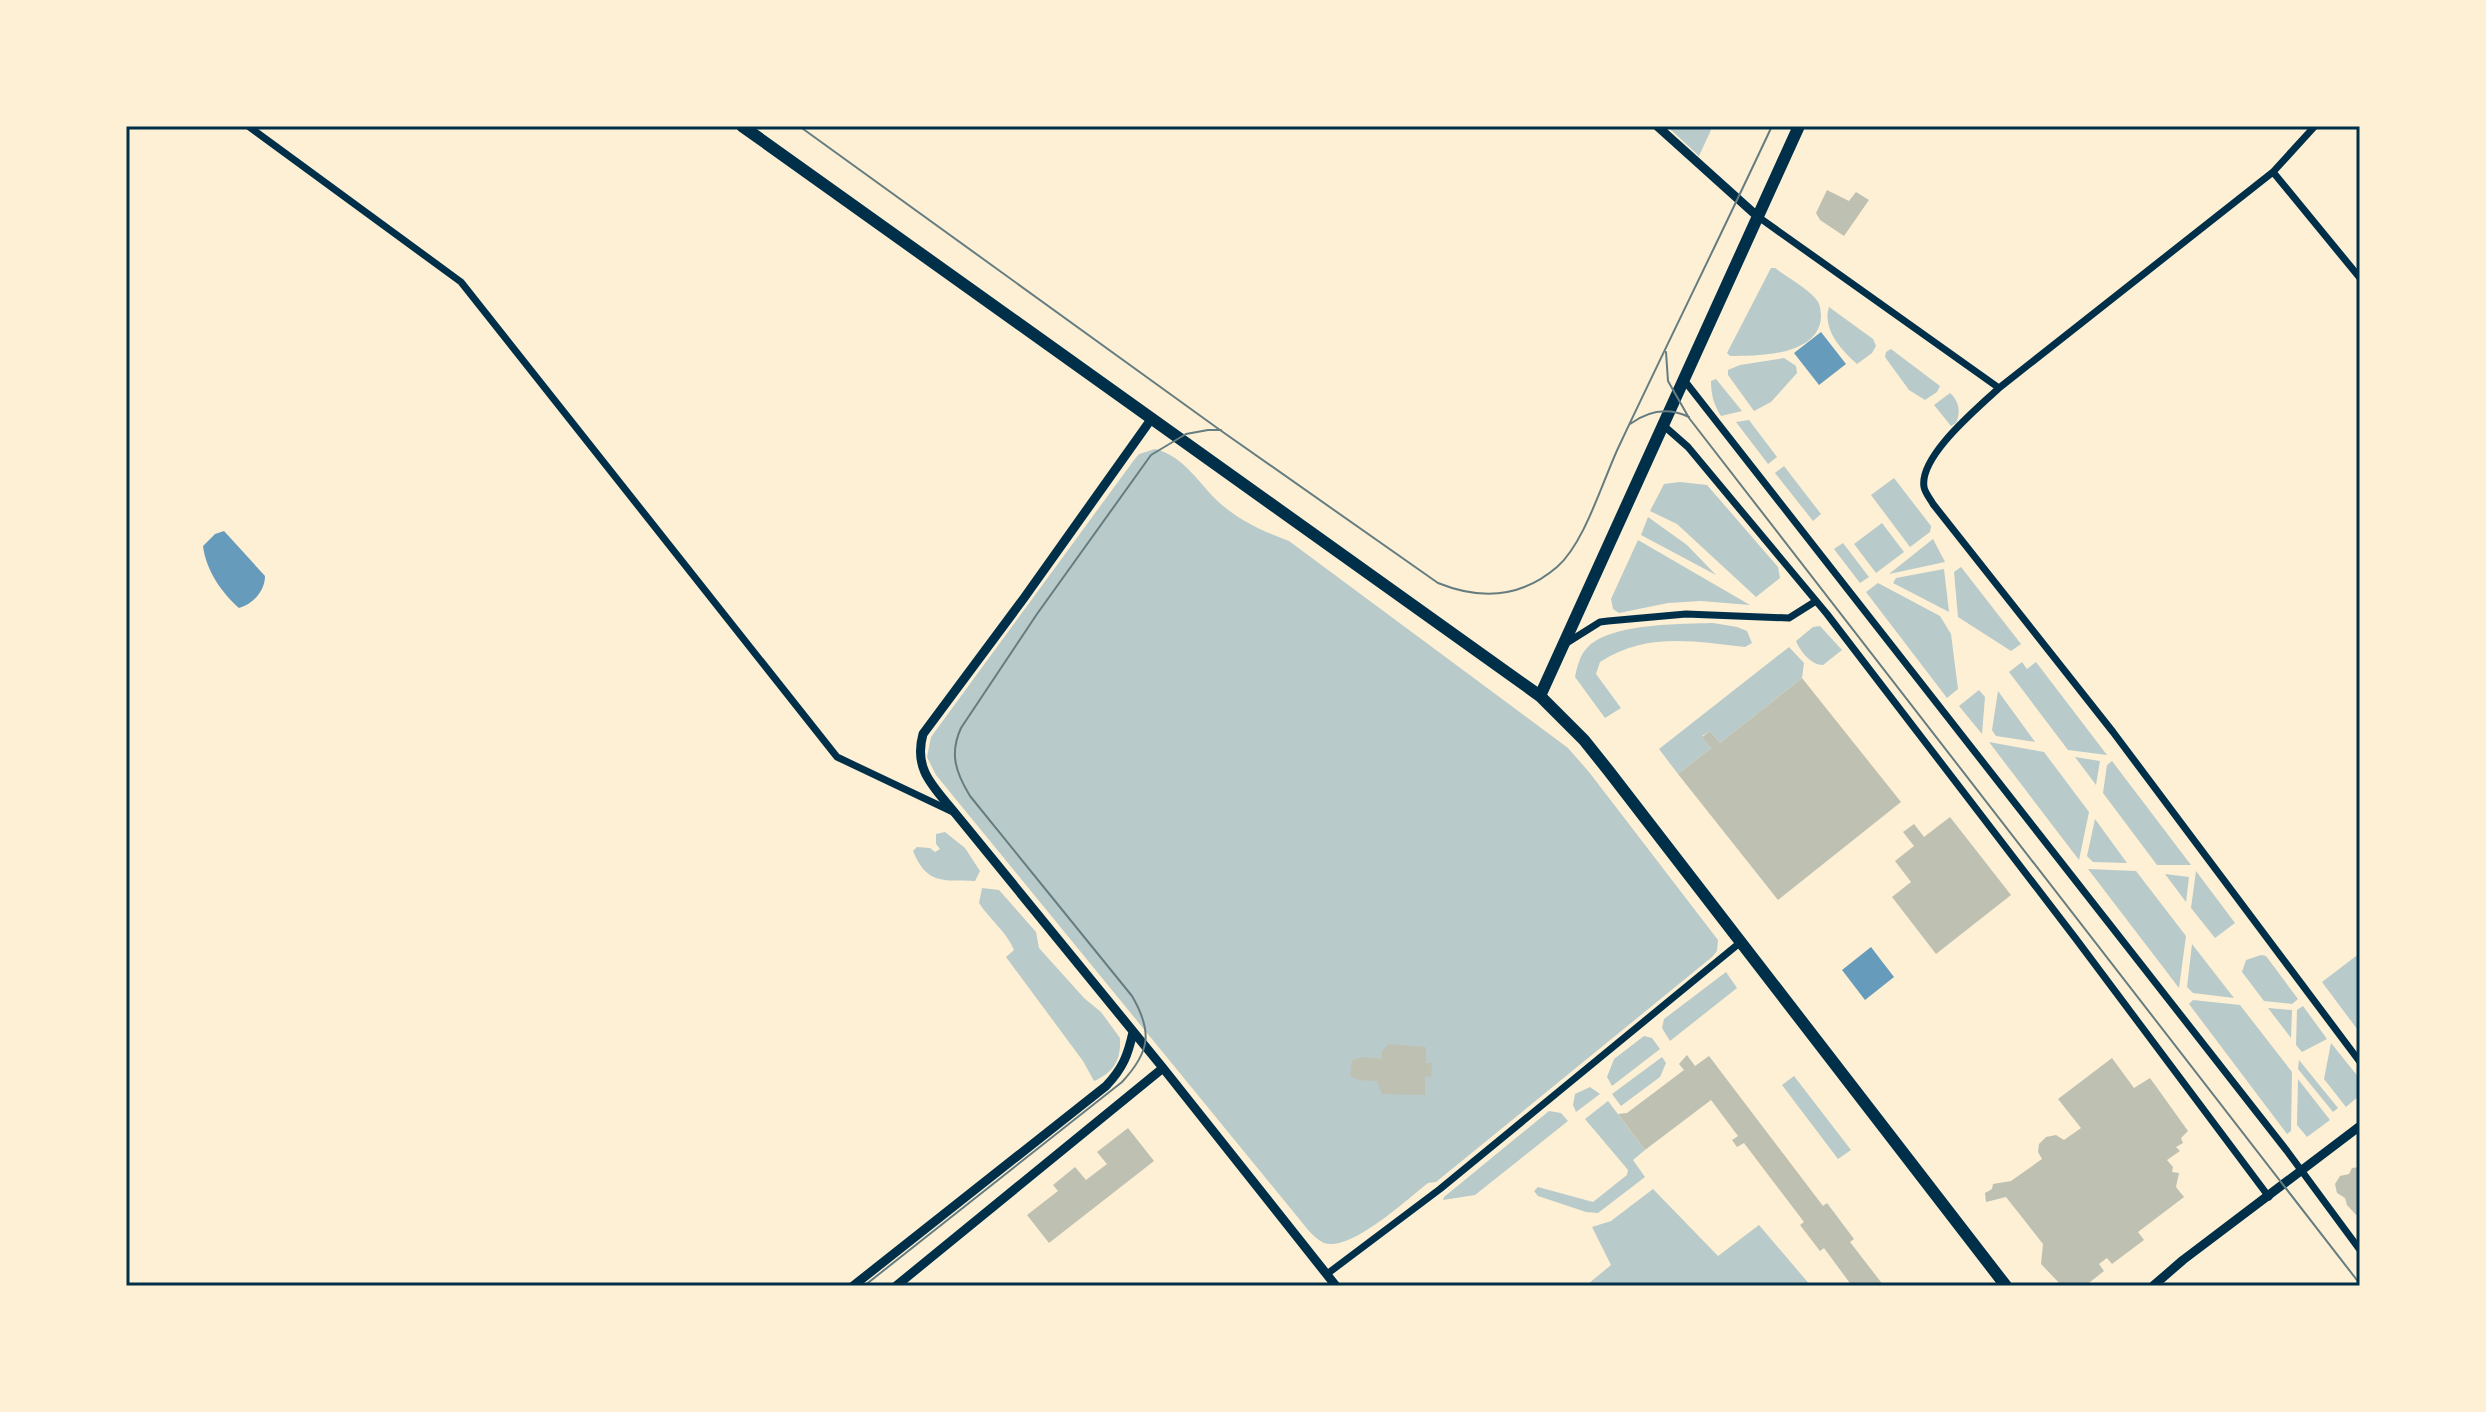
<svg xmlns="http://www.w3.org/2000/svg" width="2486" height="1412" viewBox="0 0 2486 1412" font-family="'Crimson Pro',serif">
  <rect width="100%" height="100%" fill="#fdf0d5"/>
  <!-- green -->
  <path fill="#b9caca" d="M1673 126H1706L1711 130 1699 156 1670 129Z
    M1771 268H1775C1788 278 1806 287 1816 299 1820 303 1821 311 1821 317 1819 356 1758 356 1730 356L1727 353Z
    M1829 307 1873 339 1876 346 1872 353 1857 364C1841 350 1822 329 1829 307Z
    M1891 349 1940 386 1937 392 1925 400 1909 390 1885 357 1886 352Z
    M1784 358 1796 366 1797 373 1771 402 1754 411 1728 375V370L1740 365Z
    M1716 379 1742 411 1721 416C1714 405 1711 395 1711 381Z
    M1950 393C1959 401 1961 412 1956 423L1951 426 1934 405Z
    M1749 420 1777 457 1768 464 1736 422Z
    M1155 449C1185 456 1200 486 1222 505 1242 522 1265 532 1289 541L1568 748 1589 772 1718 940 1717 951 1712 957 1436 1182 1428 1183C1406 1200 1351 1252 1324 1243 1318 1240 1313 1235 1309 1231L936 775 927 757 931 737 1134 460 1139 454Z
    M1784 466 1821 514 1813 521 1775 473Z
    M1894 478 1931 526 1930 532 1910 547 1871 495Z
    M1680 482 1707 485 1778 567 1780 578 1756 597 1677 524 1650 511 1664 484Z
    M1648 517 1687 545 1716 575 1641 535Z
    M1882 523 1904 552 1876 573 1854 544Z
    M1933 539 1945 562 1889 574Z
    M1638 540 1750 605 1701 601 1668 603 1619 613 1613 609 1611 599Z
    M1843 543 1869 577 1860 583 1834 549Z
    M1961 567 2021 644 2011 651 1958 617 1954 572Z
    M1944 569 1949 612 1893 583 1896 578Z
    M1878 583 1940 616 1951 634 1958 689 1947 698 1866 592Z
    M1713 623 1737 627 1747 631 1752 643 1745 647C1694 641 1645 632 1600 662L1596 674 1621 708 1605 718 1575 677C1577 667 1580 655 1587 648 1609 623 1682 624 1713 623Z
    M1820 626 1842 650 1823 665C1811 665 1800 651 1796 641L1813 627Z
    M1789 647 1804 663 1802 678 1720 743 1710 731 1702 736 1711 748 1678 774 1659 749Z
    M2022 662 2027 669 2036 662 2107 755 2068 750 2009 672Z
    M1979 690 1985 697 1982 734 1959 706Z
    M1998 691 2035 742 1996 736 1992 730Z
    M1989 742 2044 752 2089 812 2079 860Z
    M2075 757 2100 761 2096 785Z
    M2112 761 2191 865H2157L2103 793 2107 765Z
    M2095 819 2127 863 2093 862 2087 856Z
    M945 832 965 848 980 871 975 881C943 880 927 885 913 851L917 847 930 848 935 852 940 849 936 844V834Z
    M2088 869 2136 871 2186 936 2179 988Z
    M2196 871 2235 923 2215 938 2191 908Z
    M2165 874 2189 877 2186 902Z
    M982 888 999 890 1036 932 1039 948 1084 998 1101 1012 1120 1038C1121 1060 1114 1072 1094 1081L1083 1061 1006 957 1014 950C1006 931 991 921 979 903Z
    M2192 944 2234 998 2193 993 2187 987Z
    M2360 953V1033L2322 982Z
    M2261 955 2266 956 2298 999 2292 1004 2264 1001 2242 972 2246 960Z
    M1726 972 1737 988 1670 1041 1662 1028 1664 1019Z
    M2193 1000 2240 1005 2292 1072 2291 1131 2287 1134 2189 1004Z
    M2303 1006 2327 1039 2302 1052 2296 1045 2297 1010Z
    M2268 1008 2292 1010 2291 1038Z
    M1644 1036 1652 1038 1660 1049 1612 1086 1607 1077 1614 1059Z
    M2331 1043 2360 1079V1095L2346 1107 2324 1079Z
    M1662 1057 1666 1063 1660 1077 1621 1106 1612 1094Z
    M2299 1060 2338 1108 2333 1112 2298 1069Z
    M1794 1076 1851 1150 1838 1159 1782 1085Z
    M2298 1079 2330 1120 2307 1137 2297 1125Z
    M1590 1087 1600 1094 1576 1112 1573 1105 1575 1094Z
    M1608 1101 1645 1150 1633 1160 1645 1177 1598 1213 1586 1212 1538 1196 1534 1191 1538 1187 1593 1202 1627 1175 1628 1170 1585 1119Z
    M1549 1111 1561 1113 1568 1121 1475 1195 1443 1200 1444 1197Z
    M1653 1189 1718 1256 1759 1225 1811 1286H1590L1588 1284 1611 1265 1592 1227 1611 1221Z"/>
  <!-- water -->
  <path fill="#669bbc" d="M1821 332 1846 364 1819 385 1794 353Z
    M224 531 265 576C265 591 253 604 239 608 221 592 206 570 203 546L215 534Z
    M1871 947 1894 977 1865 1000 1842 970Z"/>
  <!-- building -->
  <path fill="#bec0b2" d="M1827 190 1849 201 1856 192 1869 200 1844 236 1820 220 1816 213Z
    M1802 678 1901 802 1778 900 1678 774 1711 748 1702 737 1710 731 1720 743Z
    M1950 817 2011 895 1936 954 1892 897 1911 882 1895 861 1914 846 1903 832 1914 824 1924 837Z
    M1389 1044 1426 1047V1063H1432L1431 1077 1425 1076V1095L1382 1094 1377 1081 1359 1080 1350 1076 1352 1060 1362 1057 1382 1059V1051Z
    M1687 1055 1695 1066 1709 1056 1823 1206 1827 1203 1854 1239 1850 1242 1884 1286H1852L1824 1248 1820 1251 1800 1225 1804 1222 1744 1143 1737 1147 1732 1140 1738 1136 1711 1100 1645 1150 1618 1114 1627 1113 1684 1070 1679 1064Z
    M2112 1058 2134 1088 2150 1078 2188 1131 2181 1138 2183 1143 2176 1147 2180 1151 2167 1160 2173 1167 2172 1172 2179 1173 2176 1187 2184 1197 2138 1232 2144 1240 2112 1264 2107 1258 2099 1264 2104 1271 2085 1286H2062L2041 1264 2043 1244 2006 1197 1986 1202 1985 1193 1992 1189 1993 1184 2011 1181 2042 1159 2038 1152 2039 1144 2046 1137 2056 1135 2064 1140 2081 1128 2058 1099Z
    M1128 1128 1154 1161 1049 1243 1027 1215 1058 1191 1053 1185 1075 1167 1086 1180 1107 1164 1097 1152Z
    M2360 1167V1219L2347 1205 2345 1198 2337 1193 2335 1184 2340 1176 2349 1174 2352 1168Z"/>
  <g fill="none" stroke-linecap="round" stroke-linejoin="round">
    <!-- minor -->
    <path stroke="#003049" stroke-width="7" d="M248 126 461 282 837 757 953 812
      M2273 172 2360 278
      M1757 216 1999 388C1978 408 1919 456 1924 487 1925 493 1931 500 1933 504L2113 732 2360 1062
      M1684 380 2287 1151 2360 1250
      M1999 388 2273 172 2315 126
      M1663 425 1688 447 1827 614 2076 939 2269 1197
      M1565 644 1600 622 1608 621 1686 614 1789 618 1816 601
      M1327 1274 1440 1189 1742 941"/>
    <!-- tertiary -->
    <path stroke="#003049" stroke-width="9" d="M1657 126 1757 216
      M1152 418 1024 598 923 734C913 770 934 787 955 813L1163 1068 1336 1286
      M853 1286 1106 1086C1123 1068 1128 1055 1133 1032
      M896 1286 1163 1068
      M2153 1286 2183 1260 2360 1126"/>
    <!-- primary -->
    <path stroke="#003049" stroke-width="12" d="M742 126 1540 696 1584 740 1608 770 2006 1286
      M1540 696 1799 126"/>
    <!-- tram -->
    <path stroke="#657d81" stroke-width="2" d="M799 126 1220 430 1438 583C1480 600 1521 598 1557 567 1585 543 1603 479 1620 444 1670 338 1722 233 1772 126
      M1666 352 1668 381 1689 418 2360 1284
      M1630 424C1648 411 1668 407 1689 417
      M864 1286 1122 1082C1150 1052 1153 1032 1132 996L970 796C956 773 949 754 961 728L1037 614 1151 455 1186 434 1208 430H1221"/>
  </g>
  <!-- border -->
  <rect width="2486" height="1412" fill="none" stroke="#fdf0d5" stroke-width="256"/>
  <rect x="128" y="128" width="2230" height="1156" fill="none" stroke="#003049" stroke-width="3"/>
</svg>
